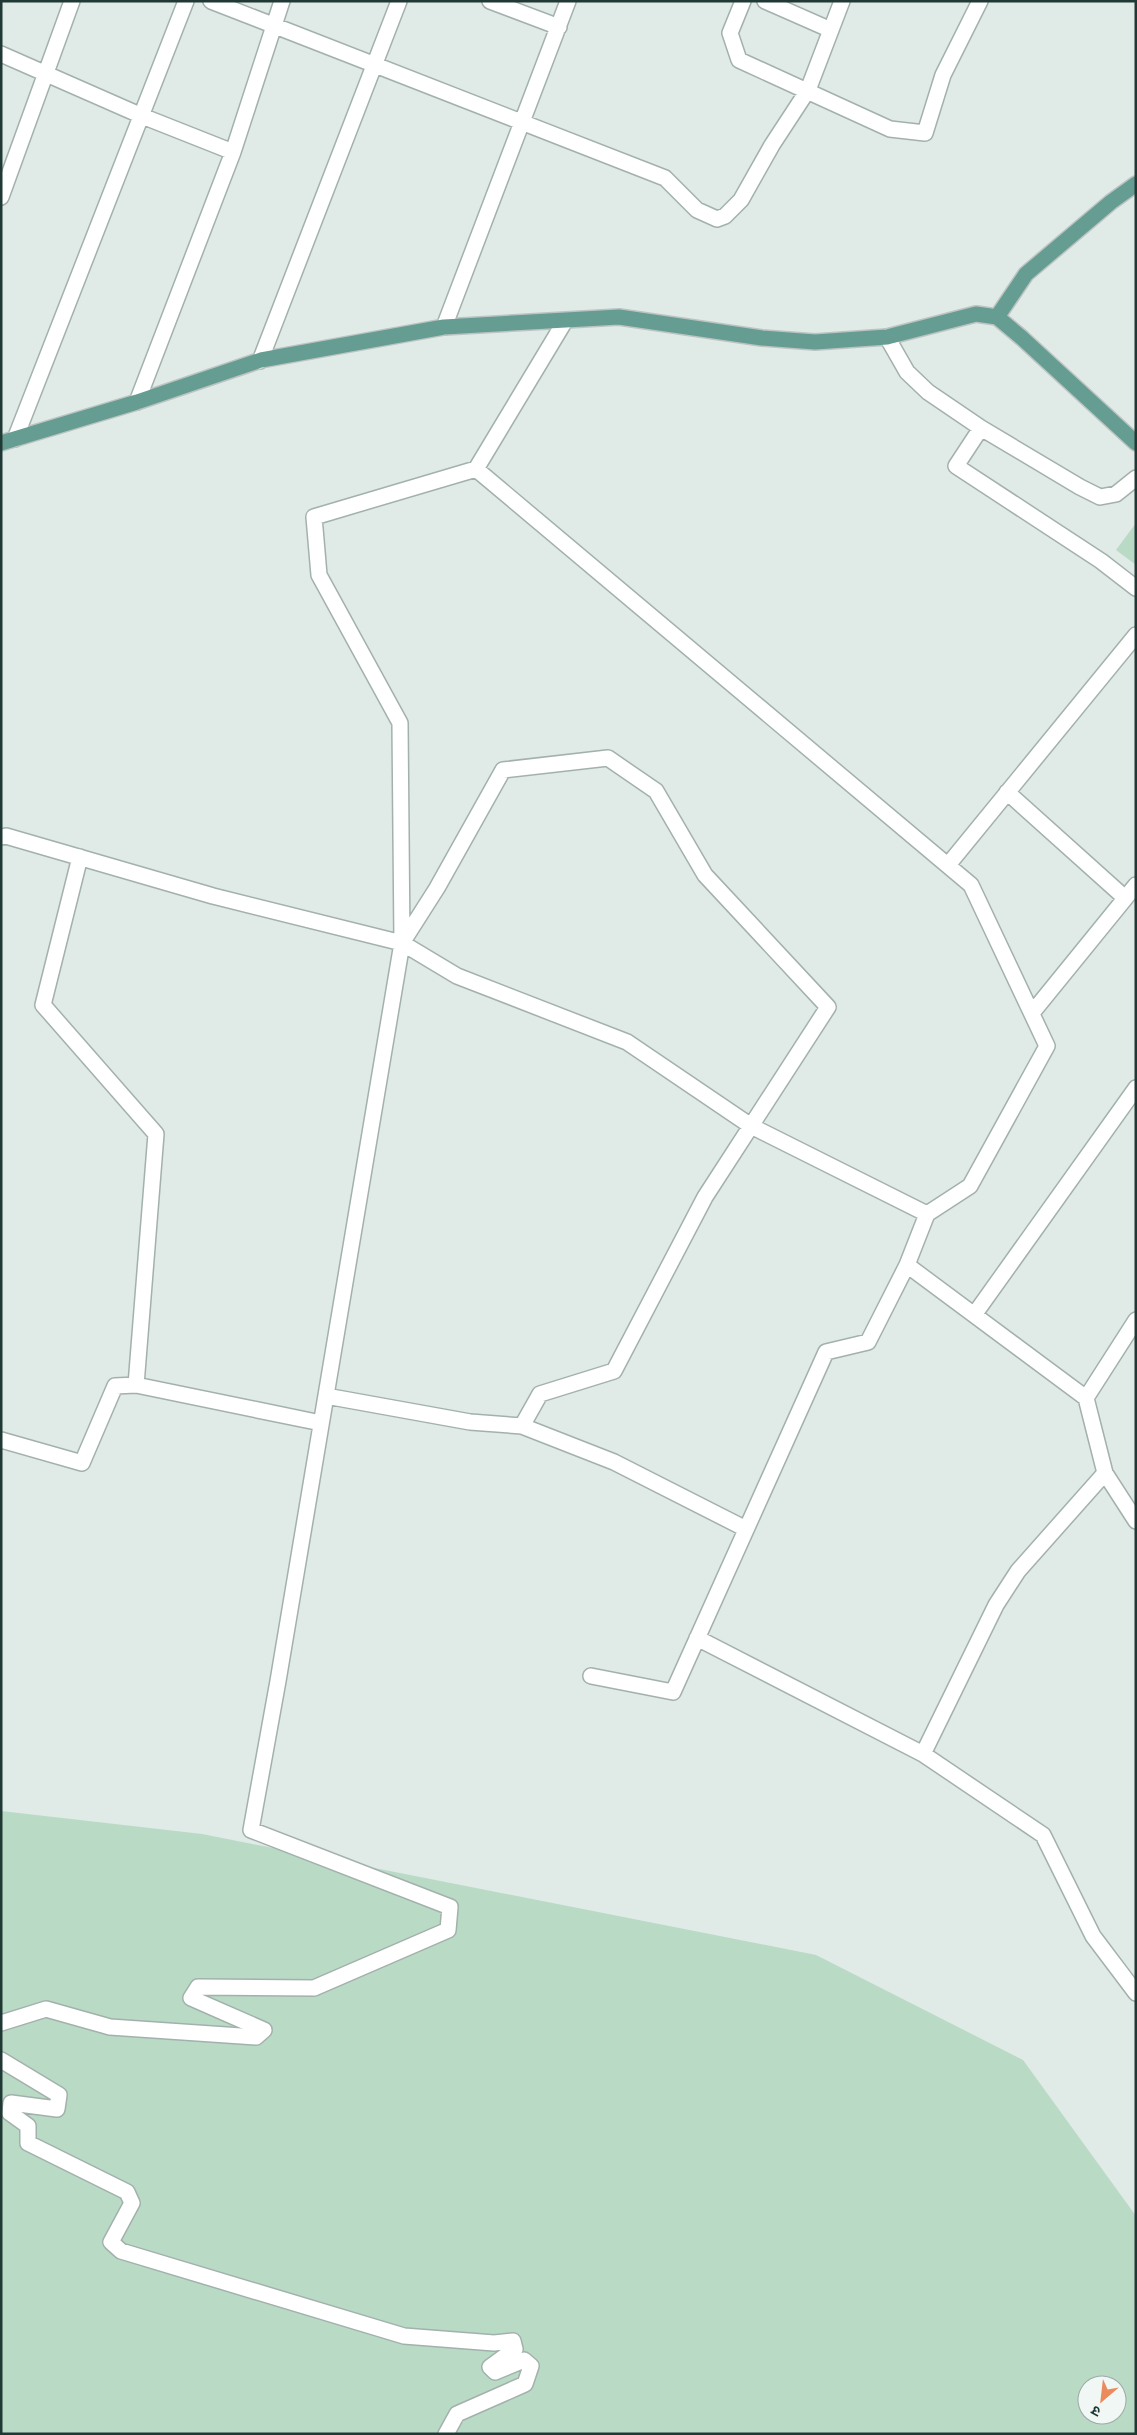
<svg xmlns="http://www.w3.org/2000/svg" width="1137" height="2435" viewBox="0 0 1137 2435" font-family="'Exo 2','Noto Sans Devanagari',sans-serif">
  <rect width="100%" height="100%" fill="#e0eae6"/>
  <!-- green -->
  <path fill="#b9dac5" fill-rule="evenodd" d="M1136 523V565L1116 550Z
    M1 1811 202 1834 816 1955 1023 2060 1136 2216V2434H1ZM1087 2385H1117V2415H1087Z"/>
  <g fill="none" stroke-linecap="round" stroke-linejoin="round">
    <!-- minor casing -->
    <g stroke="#a3b1ad" stroke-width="18">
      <path id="minor" d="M211 1 665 178 697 210 717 219 725 216 741 200 772 145 808 90 842 1
        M490 1 559 27
        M743 1 730 33 739 60 890 129 925 133 943 75 980 1
        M765 1 831 30
        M1 54 142 116 233 152
        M1 197 72 1
        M444 327 568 1
        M887 337 907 372 928 392 981 428 1080 487 1100 497 1116 494 1136 478
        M260 361 399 1
        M137 402 233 152 282 1
        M981 428 956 466 1101 561 1136 588
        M15 439 186 1
        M476 469 971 885 1047 1046 970 1186 927 1214 907 1265 868 1342 826 1352 673 1692 591 1676
        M1007 792 1124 897
        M1 837 6 836 213 896 402 943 457 976 627 1042 751 1126 927 1214
        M80 857 43 1005 156 1134 136 1385
        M948 865 1136 635
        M1032 1013 1136 885
        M907 1265 1086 1398 1105 1473 1136 1521
        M974 1315 1136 1088
        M326 1396 470 1422 522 1426 540 1394 614 1371 705 1197 828 1007 705 875 656 791 608 758 503 770 437 888 402 943
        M1086 1398 1136 1320
        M522 1426 614 1462 746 1529
        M1 1440 82 1463 115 1386 136 1385 321 1423
        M697 1638 923 1754 1043 1835 1093 1936 1136 1993
        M923 1754 996 1605 1018 1571 1105 1473
        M1 2023 46 2009 110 2027 256 2037 264 2030 191 1998 198 1987 314 1988 448 1930 450 1907 251 1830 278 1681 402 943 400 723 319 575 314 517 476 469 565 321
        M1 2060 59 2095 57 2109 11 2103 10 2113 28 2126V2143L127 2192 132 2203 111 2242 121 2251 404 2336 494 2343 513 2341 515 2349 490 2367 495 2372 524 2360 531 2366 525 2384 457 2414 446 2434"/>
    </g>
    <!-- major casing -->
    <g stroke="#bcc4c2" stroke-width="18">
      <path id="major" d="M997 317 1026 274 1111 202 1136 184
        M1 443 137 402 261 360 444 327 619 317 762 338 815 342 887 337 976 314 997 317 1022 338 1136 443"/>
    </g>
    <!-- minor -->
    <use href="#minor" stroke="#fff" stroke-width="15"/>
    <!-- major -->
    <use href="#major" stroke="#669d93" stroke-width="15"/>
  </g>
  <!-- border -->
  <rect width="1137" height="2435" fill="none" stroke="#213935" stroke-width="5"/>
  <!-- north arrow -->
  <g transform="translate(1102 2400) rotate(208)"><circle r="24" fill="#f0f7f4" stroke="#9daba8"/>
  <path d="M0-4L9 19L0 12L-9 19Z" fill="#eb8a5d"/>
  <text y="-8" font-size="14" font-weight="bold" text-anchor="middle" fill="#213935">उ</text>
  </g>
</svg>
